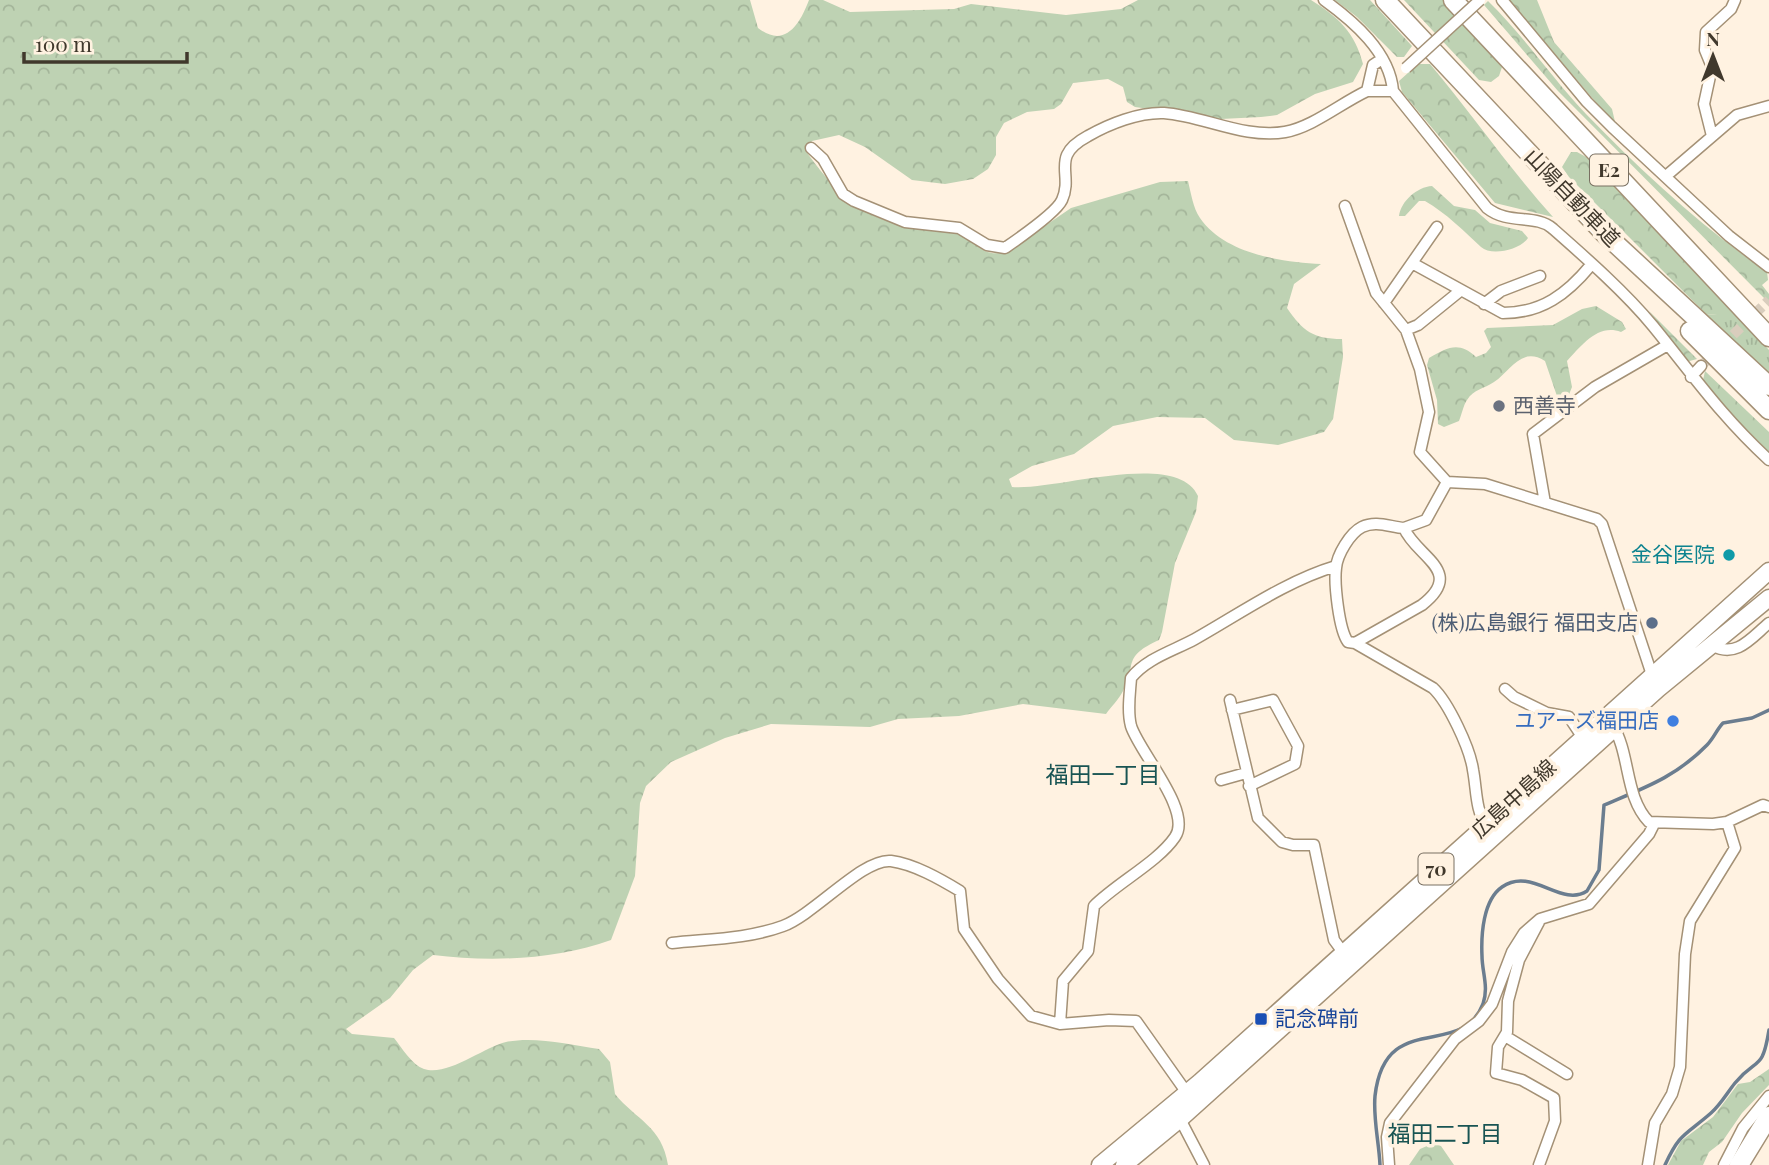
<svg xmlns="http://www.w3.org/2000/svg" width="1769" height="1165" viewBox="0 0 1769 1165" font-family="'Playfair Display','Noto Sans JP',serif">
  <defs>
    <pattern id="grass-tufts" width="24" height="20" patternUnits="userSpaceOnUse" patternTransform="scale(1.75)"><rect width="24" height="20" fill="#bed2b3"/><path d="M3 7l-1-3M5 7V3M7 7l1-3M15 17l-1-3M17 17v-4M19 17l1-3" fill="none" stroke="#a4b59a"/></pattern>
    <pattern id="forest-crowns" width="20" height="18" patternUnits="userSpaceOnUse" patternTransform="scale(1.75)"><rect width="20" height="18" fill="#bed2b3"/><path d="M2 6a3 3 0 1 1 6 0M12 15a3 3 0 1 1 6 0" fill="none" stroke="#a4b59a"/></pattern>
  </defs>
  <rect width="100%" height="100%" fill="#fff2e1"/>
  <!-- grass -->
  <path fill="url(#grass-tufts)" d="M1717 294 1769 350V373L1706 314 1717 315Z"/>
  <!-- forest -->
  <path fill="url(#forest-crowns)" d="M0 0H750L758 28C785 49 800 24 809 0H823L850 12 954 9 971 4 1066 15 1121 9 1138 0H1311C1338 17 1355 32 1363 64L1353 82 1315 94 1277 115 1261 117 1221 119 1135 107 1127 102 1123 87 1108 79 1073 83 1061 104 1054 109 1027 112 1004 123 996 137V155L988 169 973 179 945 184 912 180 865 147 839 135 812 141 805 150C830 185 860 219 905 225 923 228 948 228 964 236 983 246 981 257 1007 252L1071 208 1160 182 1188 181C1191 193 1193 208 1200 218 1225 254 1281 262 1321 264L1294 284 1287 308C1303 331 1313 339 1342 339L1343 357 1333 419 1324 432 1278 445 1234 440 1205 418 1157 417 1113 426 1074 454 1032 466 1009 479 1012 487C1055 491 1177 449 1198 496L1196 512 1175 563 1162 632 1159 640C1122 657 1137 663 1123 691 1119 699 1111 707 1106 714L1023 704 959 716 898 719 870 727 771 724 725 738 671 762 646 786 640 803 635 876 611 940C557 960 490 962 433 955L413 970 390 998 346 1029 352 1034 394 1038C402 1048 412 1065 424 1069 447 1077 484 1047 506 1042 535 1036 570 1045 599 1049L610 1062 615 1094C636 1120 662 1126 668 1165H0Z
    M1335 0H1370L1412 46 1404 57H1397L1357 17Z
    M1404 0H1443L1502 67 1499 76 1491 82 1479 80Z
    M1509 0H1537L1554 42 1612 109 1616 126Z
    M1488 1C1524 36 1552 78 1586 114 1642 172 1702 227 1767 272L1768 280 1762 285 1769 294V303L1558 91 1484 5Z
    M1418 64H1430C1472 114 1509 168 1553 217L1495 203 1402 92 1399 81Z
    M1571 152H1577L1588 158 1717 294V315L1706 314 1569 177 1562 167Z
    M1432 186 1454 206 1475 210 1490 223 1522 231 1528 238C1521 249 1492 257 1481 247 1465 232 1446 213 1425 201H1419L1405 216H1399C1401 201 1417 187 1432 186Z
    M1596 306 1622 322 1626 329 1621 332C1598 323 1581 346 1567 361L1572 387 1568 397 1558 399 1545 361C1521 346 1511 371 1494 382 1484 389 1474 389 1467 400 1463 406 1462 414 1459 421L1444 427 1438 424 1437 400 1427 365 1429 358C1448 347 1459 341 1476 357L1486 353 1491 347 1484 331 1487 328 1553 325 1582 309Z
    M1649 311 1697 359 1686 362Z
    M1705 371 1769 432V452L1702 385Z
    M1769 1069V1085L1742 1113 1722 1142 1709 1152 1703 1165H1668L1681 1141 1713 1117 1738 1084 1750 1082Z
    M1434 1143 1441 1146 1454 1165H1409L1420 1149Z"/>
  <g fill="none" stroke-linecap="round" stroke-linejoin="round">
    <!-- stream -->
    <path stroke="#6b7d8f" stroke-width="3.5" d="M1380 1165C1379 1142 1373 1119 1375 1096 1385 1008 1461 1061 1483 1004 1489 987 1482 972 1482 956 1481 935 1483 900 1502 887 1532 866 1561 908 1587 891L1599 870 1604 805C1644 788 1676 777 1707 745 1714 738 1717 729 1723 723L1752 718 1769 710
      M1665 1165C1680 1132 1686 1135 1711 1113 1721 1104 1727 1093 1735 1083 1757 1056 1762 1073 1769 1030"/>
    <!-- street-tunnel -->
    <path stroke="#d9cdbd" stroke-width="10" stroke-dasharray="10 5" stroke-linecap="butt" d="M1701 366 1769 300"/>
    <!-- street casing -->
    <g stroke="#a49176" stroke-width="13">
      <path id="street" d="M1324 0C1353 21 1390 52 1393 91H1367L1373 65 1382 59
        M1502 0 1587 102 1612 127 1729 236 1769 267
        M1393 91 1487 208C1508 225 1536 214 1552 228 1585 257 1625 292 1653 326 1693 375 1721 416 1769 460
        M1712 136 1704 104 1712 67 1705 50 1706 32 1731 9 1735 0
        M811 148 823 159 843 194 854 201 905 222 959 228 987 245 1005 248C1018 239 1056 213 1062 200 1074 173 1049 157 1088 136 1109 124 1139 112 1164 113 1204 116 1244 139 1285 132 1313 127 1341 103 1367 91
        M1666 176 1737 115 1769 106
        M1345 206 1376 293 1406 330 1420 369 1429 412 1420 452 1447 482
        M1412 263 1503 313C1542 313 1567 294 1591 265
        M1384 303 1437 227
        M1484 304 1501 291 1540 276
        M1406 330 1418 325 1460 291
        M1691 377 1701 366
        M1447 482 1485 484 1597 519 1602 524 1653 678
        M1545 503 1533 434 1595 387 1666 346
        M1404 528C1416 557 1466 571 1422 605L1355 643 1348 642C1339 630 1334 584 1336 568 1337 555 1350 533 1362 527 1376 520 1390 527 1404 528L1426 520 1447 482
        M1355 643 1433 688C1448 702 1470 748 1473 770 1477 791 1475 809 1487 828
        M1713 646C1737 658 1751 638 1769 623
        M1505 689 1514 697 1547 713 1569 717 1583 738
        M1230 700 1258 818 1282 842 1293 845H1314L1334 940 1345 955
        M1232 710 1273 700 1298 746 1295 764 1249 786
        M1612 724C1631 754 1624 796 1649 822L1713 824 1727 822 1763 805 1769 807
        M1221 780 1246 773
        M1539 922 1519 960 1508 1001 1507 1032 1498 1047 1496 1073 1522 1080 1554 1098 1555 1121 1539 1165
        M672 943C708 939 748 939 783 926 815 914 863 858 891 861 914 864 940 879 960 891L964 929 998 979 1031 1016 1060 1024 1109 1020 1136 1021 1187 1093 1186 1098
        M1060 1024 1063 981 1088 951 1094 906C1117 883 1158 862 1175 837 1193 811 1139 752 1131 726 1127 711 1130 693 1131 678 1147 658 1173 651 1195 639 1241 613 1286 581 1336 566
        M1505 1036 1567 1074
        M1181 1116 1180 1119 1204 1165
        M1389 1165 1387 1137 1390 1123 1455 1039 1479 1021 1492 1004 1512 952 1524 933 1540 919 1589 904 1649 834 1654 824
        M1648 1165 1655 1123 1672 1094 1680 1067 1685 954 1690 921 1735 848 1727 822
        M1724 1165 1743 1128 1769 1096"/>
    </g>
    <!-- primary casing -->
    <g stroke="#a49176" stroke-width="19">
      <path id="primary" d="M1100 1165 1200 1082 1769 571
        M1124 1165 1180 1119 1658 689 1769 598"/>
    </g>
    <!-- highway casing -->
    <g stroke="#a49176" stroke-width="21">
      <path id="highway" d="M1385 0 1604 233 1769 386
        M1453 0 1769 337
        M1690 331 1769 410
        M1739 1165 1769 1116"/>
    </g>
    <!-- street -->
    <use href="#street" stroke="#fff" stroke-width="10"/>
    <!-- primary -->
    <use href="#primary" stroke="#fff" stroke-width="16"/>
    <!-- highway -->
    <use href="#highway" stroke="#fff" stroke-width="18"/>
    <!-- street-bridge casing -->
    <g stroke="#a49176" stroke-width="13" stroke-linecap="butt">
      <path id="street-bridge" d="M1406 68 1480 0"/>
    </g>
    <!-- street-bridge -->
    <use href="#street-bridge" stroke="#fff" stroke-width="10"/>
  </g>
  <!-- markers -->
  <circle fill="#6b7280" stroke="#fff2e1" stroke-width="2.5" cx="1499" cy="406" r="7"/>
  <circle fill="#0f9aa8" stroke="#fff2e1" stroke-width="2.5" cx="1729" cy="555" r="7"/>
  <circle fill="#5c6f8a" stroke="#fff2e1" stroke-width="2.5" cx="1652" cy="623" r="7"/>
  <circle fill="#3f7fe0" stroke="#fff2e1" stroke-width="2.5" cx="1673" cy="721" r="7"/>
  <rect fill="#1a4fb4" stroke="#fff2e1" stroke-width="2.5" x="1254" y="1012" width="14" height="14" rx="3.5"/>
  <g text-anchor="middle" stroke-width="7" stroke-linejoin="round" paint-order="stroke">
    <!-- shield labels -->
    <g fill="#fff2e1" stroke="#797062" stroke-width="2">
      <rect x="1590" y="154.5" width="38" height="31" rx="5"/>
      <rect x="1418.5" y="853.5" width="35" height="31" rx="5"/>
    </g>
    <g font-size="19" font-weight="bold" fill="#40382c">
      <text x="1609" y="177">E2</text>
      <text x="1436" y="876">70</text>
    </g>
    <!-- street labels -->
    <g font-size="21" fill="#40382c" stroke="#fff2e1">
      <text transform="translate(1572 198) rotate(46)" y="7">山陽自動車道</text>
      <text transform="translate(1514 799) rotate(-42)" y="7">広島中島線</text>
    </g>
    <!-- worship labels -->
    <g font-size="21" fill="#5b616d" stroke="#fff2e1" text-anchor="start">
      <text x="1513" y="413">西善寺</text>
    </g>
    <!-- culture labels -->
    <g font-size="21" fill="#0d838f" stroke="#fff2e1" text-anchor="end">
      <text x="1715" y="562">金谷医院</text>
    </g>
    <!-- service labels -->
    <g font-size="21" fill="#4e5e75" stroke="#fff2e1" text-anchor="end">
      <text x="1638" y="630">(株)広島銀行 福田支店</text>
    </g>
    <!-- shop labels -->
    <g font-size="21" fill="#366cbe" stroke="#fff2e1" text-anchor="end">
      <text x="1659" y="728">ユアーズ福田店</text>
    </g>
    <!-- transit labels -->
    <g font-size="21" fill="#164399" stroke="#fff2e1" text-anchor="start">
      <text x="1275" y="1026">記念碑前</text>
    </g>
    <!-- neighbourhood labels -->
    <g font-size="23" fill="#185453" stroke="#fff2e1">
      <text x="1103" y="783">福田一丁目</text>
      <text x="1445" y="1142">福田二丁目</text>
    </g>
  </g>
  <!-- north arrow -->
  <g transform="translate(1713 56)" stroke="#fff2e1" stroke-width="5" paint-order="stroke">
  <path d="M0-5L12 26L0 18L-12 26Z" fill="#40382c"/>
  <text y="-10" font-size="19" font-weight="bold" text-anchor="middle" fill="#40382c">N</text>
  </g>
  <!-- scale -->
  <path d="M24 52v10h163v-10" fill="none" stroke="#40382c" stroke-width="3.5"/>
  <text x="35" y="52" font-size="21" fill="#40382c" stroke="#fff2e1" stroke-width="5" paint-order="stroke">100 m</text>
</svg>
